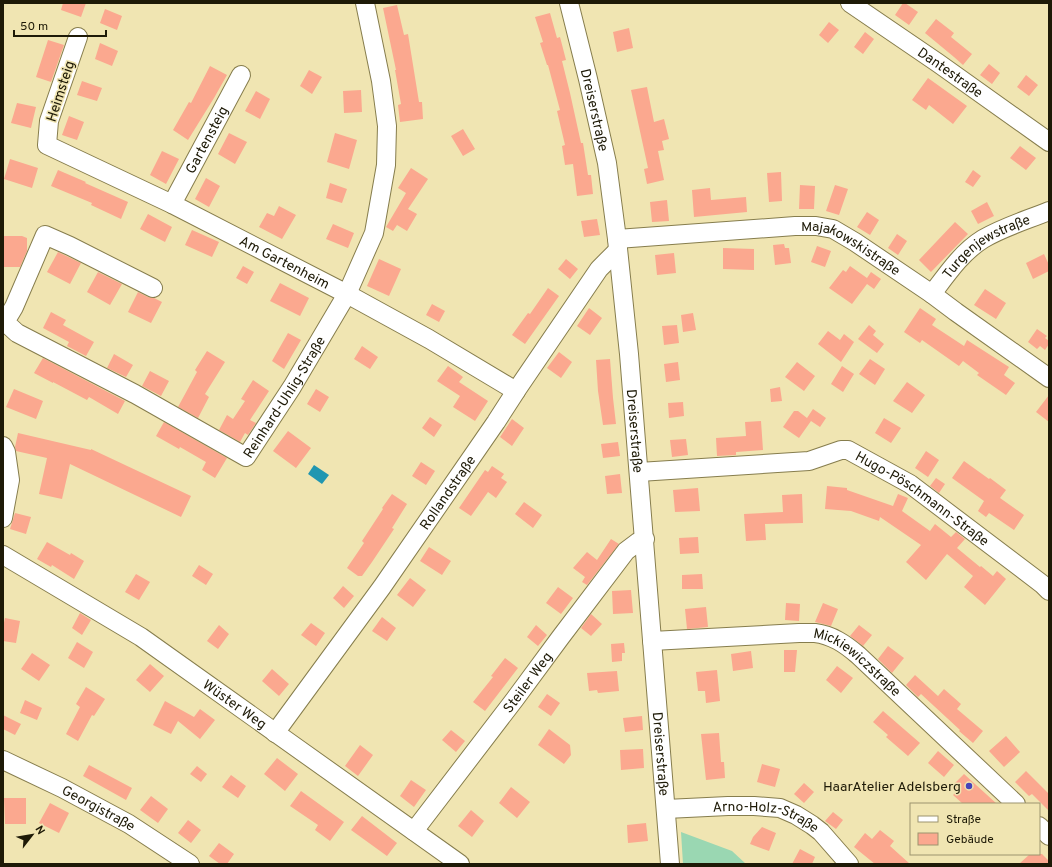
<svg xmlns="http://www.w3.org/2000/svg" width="1052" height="867" viewBox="0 0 1052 867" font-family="Overpass,sans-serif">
  <rect width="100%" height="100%" fill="#f0e5b2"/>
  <!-- green -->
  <path fill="#9ad7b2" d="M681 832 732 851 746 864H683Z"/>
  <!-- water -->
  <path fill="#2096b1" d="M314 465 329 475 322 484 308 474Z"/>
  <!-- building -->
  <path fill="#fba88f" d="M63 3H86L81 17 61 10Z
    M903 3H905L918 12 909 25 895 15Z
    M397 5 404 35 408 34 419 102H422L423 119 400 122 398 105 401 104 395 70H396L383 8Z
    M105 9 122 16 117 30 100 23Z
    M550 13 557 38 560 37 566 60 562 61 570 93 581 143H583L588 175H591L593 194 577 196 573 164 565 165 562 146 565 145 557 111 560 110 548 65H547L540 43 543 42 535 17Z
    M936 19 954 33 951 37 972 54 963 65 954 57 925 33Z
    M829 22 839 30 828 43 819 35Z
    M629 28 633 48 617 52 613 32Z
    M865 32 874 39 863 54 854 47Z
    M48 40 64 45 51 82 36 77Z
    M100 43 118 51 112 66 95 59Z
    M989 64 1000 73 992 84 980 75Z
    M210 66 227 75 214 98 188 140 173 130 189 102 191 103Z
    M309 70 322 77 312 94 300 86Z
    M1026 75 1038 85 1029 96 1017 87Z
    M928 78 967 106 953 124 929 105 926 110 912 100Z
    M82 81 102 88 97 101 77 95Z
    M647 87 654 122 664 119 669 139 662 141 664 150 658 151 664 180 647 184 644 169 648 168 631 90Z
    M361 90 362 112 344 113 343 91Z
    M256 91 270 99 260 119 245 111Z
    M17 103 36 107 31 128 11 123Z
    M69 116 84 122 77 140 62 135Z
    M463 129 475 149 463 156 451 136Z
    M229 133 247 142 235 164 218 154Z
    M335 133 357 140 349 169 327 162Z
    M1020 146 1036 158 1026 170 1010 158Z
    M162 151 179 159 166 184 150 175Z
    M10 159 38 168 32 188 4 179Z
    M411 168 428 179 408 209 417 214 407 231 397 225 393 231 386 227 406 193 398 188Z
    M58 170 86 182 85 183 128 202 121 219 91 205 92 203 51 186Z
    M973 170 981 176 973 187 965 182Z
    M781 172 782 201 769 202 767 173Z
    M206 178 220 186 209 207 195 199Z
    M330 183 347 189 342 203 326 198Z
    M800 185 815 186 814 209H799Z
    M835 185 848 189 839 215 826 211Z
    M710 188 711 200 746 197 747 212 694 217 692 190Z
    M667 200 669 221 652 222 650 202Z
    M987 202 994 216 978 224 971 211Z
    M279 206 296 215 282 239 259 227 267 213 274 216Z
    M867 212 879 220 870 235 857 227Z
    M148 214 172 227 165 242 140 229Z
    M597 219 600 235 584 237 581 221Z
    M955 222 968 234 931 272 919 260Z
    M333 224 354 233 348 248 326 239Z
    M192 230 219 242 212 257 185 245Z
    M897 234 907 241 898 255 888 248Z
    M4 236H22L27 238V251L20 267H3Z
    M784 244 785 248H789L791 263 775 265 773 245Z
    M817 246 831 251 825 267 811 262Z
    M723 248 754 249V270L723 269Z
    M58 252 81 263 70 284 47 272Z
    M674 253 676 273 657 275 655 255Z
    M1044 254 1049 265V271L1033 279 1026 263Z
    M379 259 401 269 389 296 367 286Z
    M566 259 578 269 570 279 558 269Z
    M243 266 254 272 247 284 236 278Z
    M850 266 867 278 871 272 881 279 874 289 867 284 852 304 829 288 843 270 846 272Z
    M98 272 122 284 110 305 87 292Z
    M280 283 309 298 300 316 270 301Z
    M548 288 559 296 525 344 512 335 528 313 530 314Z
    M985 289 1006 303 996 319 974 305Z
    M138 292 148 297 154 298 162 302 151 323 128 312Z
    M432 304 445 311 439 322 426 315Z
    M589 308 602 318 590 335 577 326Z
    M920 308 936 319 932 325 964 346 967 340 1009 367 1004 375 1015 383 1006 395 977 375 979 373 963 361 959 366 922 340 920 343 904 332Z
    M51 312 66 320 63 325 94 342 86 356 67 346 69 342 43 328Z
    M693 313 696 330 683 332 681 315Z
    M677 325 679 343 664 345 662 326Z
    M869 325 876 331 873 335 884 344 877 353 858 339Z
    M1037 329 1047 336 1045 338 1049 341V344L1045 350 1040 346 1037 349 1028 342Z
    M828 331 840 340 844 334 854 342 841 362 818 344Z
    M288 333 301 340 284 369 272 361Z
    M362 346 378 357 370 369 354 359Z
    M207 351 225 362 205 394 209 397 198 418 178 407 197 372 195 370Z
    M559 352 572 362 561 378 547 368Z
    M114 354 133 365 126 377 107 368Z
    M43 358 125 401 118 414 89 397 87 400 53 382V383L34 373Z
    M610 359 613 398 616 424 603 425 598 391 596 360Z
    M870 359 885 369 875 385 859 374Z
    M678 362 680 380 666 382 664 364Z
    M797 362 815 376 804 391 785 377Z
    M448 366 463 377 459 382 488 401 475 421 453 407 460 396 437 381Z
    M842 366 854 374 843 392 831 384Z
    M150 371 169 381 161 396 142 386Z
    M253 380 269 391 250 420 256 423 248 435 245 433 240 442 219 430 227 415 233 419 245 401 241 399Z
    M907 382 925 395 912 413 893 401Z
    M780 387 782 401 771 402 770 389Z
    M14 389 43 401 36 419 6 407Z
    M316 389 329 397 320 412 307 404Z
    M1049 395V422L1036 412Z
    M683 402 684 416 669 418 668 403Z
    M813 409 826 418 820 427 811 421 799 438 783 427 794 411H798L807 418Z
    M430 417 442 425 434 437 422 428Z
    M884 418 901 428 891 443 875 433Z
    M512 419 524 428 512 446 500 437Z
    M761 421 763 450 736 452V455L717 456 716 438 746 436 745 422Z
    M164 422 227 458 215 478 202 470 206 462 180 447 179 449 156 436Z
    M288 431 311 448 296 468 273 451Z
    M18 433 91 450V449L191 496 181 517 70 464 62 499 39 494 47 458 16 451 15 447Z
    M686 439 688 455 672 457 670 440Z
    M618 442 620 456 603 458 601 444Z
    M926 451 939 460 928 477 915 468Z
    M964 461 989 479 990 478 1006 490 1000 498 1024 515 1014 530 989 513 986 517 978 511 984 501 952 478Z
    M421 462 435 471 426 485 412 476Z
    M492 466 504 474 501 478 507 482 496 498 488 492 471 516 459 508 485 470 488 472Z
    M620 474 622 493 607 494 605 476Z
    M936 478 945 484 939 493 930 486Z
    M827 486 847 488V490L893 506 898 494 908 498 902 511 930 531 935 524 951 537 956 532 965 539 957 548 980 567 981 566 993 576 997 571 1006 579 985 605 964 587 973 576 947 554 926 580 906 562 921 545 880 517 879 521 851 511 825 509Z
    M698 488 700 511 675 512 673 490Z
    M392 494 407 504 392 528 394 529 372 562 362 576H358L347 568 364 543 362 541 383 509 382 508Z
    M802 494 803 523 765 524 766 540 746 541 744 514 783 512 782 495Z
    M524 502 542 515 533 528 515 514Z
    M15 513 31 517 26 534 10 529Z
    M698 537 699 553 680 554 679 538Z
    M611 539 619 544 587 585 582 582 585 577 573 568 587 552 597 560Z
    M47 542 70 555 71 553 84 561 74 579 52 565 51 567 37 559Z
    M429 547 451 561 442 575 420 561Z
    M199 565 213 574 206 585 192 576Z
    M136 574 150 582 139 600 125 592Z
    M702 574 703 589H682V575Z
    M410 578 426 590 413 607 397 595Z
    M343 586 354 596 344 608 333 598Z
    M558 587 573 598 561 614 546 603Z
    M631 590 633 613 613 614 612 591Z
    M786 603 800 604 799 621 785 620Z
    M823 603 838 609 831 626 815 622Z
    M706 607 708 627 687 629 685 609Z
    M80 613 91 620 82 635 72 628Z
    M591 614 602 624 591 636 581 628Z
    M382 617 396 628 387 641 372 631Z
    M5 618 20 621 16 643 3 641V627Z
    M311 623 325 633 316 646 301 635Z
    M219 625 229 634 218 649 207 641Z
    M536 625 547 635 538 646 527 637Z
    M859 625 872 635 863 646 850 636Z
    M77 642 93 652 84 668 68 658Z
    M624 643 625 653H622V661L612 662 611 644Z
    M888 646 904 658 892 673 878 659Z
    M784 650H797L795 672H784Z
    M751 651 753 668 733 671 731 654Z
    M32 653 50 665 39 681 21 669Z
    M505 658 518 668 485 711 473 702 493 677 491 676Z
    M150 664 164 676 150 692 136 680Z
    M837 666 853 678 841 693 826 680Z
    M272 669 289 684 279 696 262 681Z
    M717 670 720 701 706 703 705 691H698L696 672Z
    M617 671 619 691 598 693 597 690 589 691 587 673Z
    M915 675 938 696 944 689 961 704 957 709 983 731 973 743 959 731 960 730 921 694 918 697 906 685Z
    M86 687 105 699 94 716 92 715 78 741 66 734 80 707 76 704Z
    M547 694 560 703 551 716 538 707Z
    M25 700 42 708 37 720 20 713Z
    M165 701 194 717 200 709 215 720 200 739 178 721 171 734 153 725Z
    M883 711 920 743 908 756 886 737 888 735 873 722Z
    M3 715 21 724 15 735 3 729Z
    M642 716 643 730 625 732 623 718Z
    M549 729 570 745 571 755 564 764 538 745Z
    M451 730 465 741 456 752 442 740Z
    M719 733 721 762H724L725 778 706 780 701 734Z
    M1006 736 1020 752 1004 767 989 751Z
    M360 745 373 755 358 776 345 766Z
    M643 749 644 768 621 770 620 750Z
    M938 751 954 765 944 777 928 763Z
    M277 758 298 774 285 791 264 774Z
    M762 764 780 769 775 787 757 782Z
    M89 765 132 788 126 800 83 776Z
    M197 766 207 774 201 782 190 774Z
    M1026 771 1049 794V811L1032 794 1029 796 1015 782Z
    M964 774 997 804H963L953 795 958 790 953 785Z
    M231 775 246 786 238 798 222 787Z
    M411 780 426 790 414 807 400 796Z
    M804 783 814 792 804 803 794 794Z
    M511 787 530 802 517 818 499 803Z
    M301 791 344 822 330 841 315 830 318 825 290 806Z
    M151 796 168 809 158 823 140 810Z
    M4 798H26V824H5Z
    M50 803 69 813 59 833 39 823Z
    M471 810 484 821 472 837 458 826Z
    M833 812 843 820 836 829 825 821Z
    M362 816 397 843 387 856 351 830Z
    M188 820 201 830 191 843 178 833Z
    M646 823 648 841 628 843 627 825Z
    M762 827 776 833 769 851 750 844 753 837Z
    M880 830 894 841 890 846 910 864H875L854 847 865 833 872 839Z
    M219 843 234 854 227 864H220L209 856Z
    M800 849 815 857 812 864H792Z
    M1030 854H1042L1049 861V864H1019Z"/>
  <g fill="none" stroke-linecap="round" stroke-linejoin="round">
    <!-- minor casing -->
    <g stroke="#867d4d" stroke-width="20">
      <g id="minor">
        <path id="s1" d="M569 3 588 79 607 163 617 239 629 354 670 864"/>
        <path id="s2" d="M850 3 938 63 1049 142"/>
        <path id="s3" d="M78 37 49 121 47 145 172 204 347 294 429 339 516 391"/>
        <path id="s4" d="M172 204 241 75"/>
        <path id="s5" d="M617 239 795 226H816L833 229 855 242 932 294 956 312 1049 378"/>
        <path id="s6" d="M153 288 70 246 45 235 14 307 5 322 17 333 135 394 246 457 292 387 347 294 374 233 386 165 387 126 381 81 365 3"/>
        <path id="s7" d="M932 294C947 274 962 252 983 239 1003 227 1027 220 1049 211"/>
        <path d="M3 446 6 452 10 480 3 518"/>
        <path id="s8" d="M639 472 809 461 841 450H848L910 484 1042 584 1049 591"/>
        <path id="s9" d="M3 555 141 637 460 864"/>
        <path id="s10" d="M652 641 799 633C804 633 810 633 815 633 832 635 845 644 858 655L1016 804"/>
        <path id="s11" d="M275 733 382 587 496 422 516 391 599 269 618 250"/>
        <path id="s12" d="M3 760 62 788 129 824 190 864"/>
        <path id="s13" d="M666 809 728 806H754L780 808 796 815 812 825 821 832 849 864"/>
        <path d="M1039 826 1049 836"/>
        <path id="s14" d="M414 831 515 699 560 638 626 551 638 542 645 539"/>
      </g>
    </g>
    <!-- minor -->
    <use href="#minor" stroke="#fff" stroke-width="18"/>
  </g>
  <!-- markers -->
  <circle fill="#4643b9" stroke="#f0e5b2" stroke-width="1.5" cx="969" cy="786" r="4"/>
  <g text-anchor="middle" stroke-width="3" stroke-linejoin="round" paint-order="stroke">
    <!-- street labels -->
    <g font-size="14" fill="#1e1a07" stroke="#f0e5b2">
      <text dy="5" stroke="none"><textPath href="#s2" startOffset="122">Dantestraße</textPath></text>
      <text transform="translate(60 91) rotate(-72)" y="5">Heimsteig</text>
      <text dy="5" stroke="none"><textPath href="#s1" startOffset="110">Dreiserstraße</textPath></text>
      <text dy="5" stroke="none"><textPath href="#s4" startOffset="73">Gartensteig</textPath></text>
      <text dy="5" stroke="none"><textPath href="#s7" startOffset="74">Turgenjewstraße</textPath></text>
      <text dy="5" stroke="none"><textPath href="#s5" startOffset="240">Majakowskistraße</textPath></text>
      <text dy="5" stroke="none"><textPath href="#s3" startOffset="378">Am Gartenheim</textPath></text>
      <text dy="5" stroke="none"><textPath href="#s6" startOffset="564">Reinhard-Uhlig-Straße</textPath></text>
      <text dy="5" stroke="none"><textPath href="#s1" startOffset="434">Dreiserstraße</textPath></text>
      <text dy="5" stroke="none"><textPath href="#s11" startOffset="296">Rollandstraße</textPath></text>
      <text dy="5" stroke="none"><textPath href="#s8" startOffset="300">Hugo-Pöschmann-Straße</textPath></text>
      <text dy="5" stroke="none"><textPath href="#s10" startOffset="215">Mickiewiczstraße</textPath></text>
      <text dy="5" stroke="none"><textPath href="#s14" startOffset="187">Steiler Weg</textPath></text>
      <text dy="5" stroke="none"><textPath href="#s9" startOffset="276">Wüster Weg</textPath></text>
      <text dy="5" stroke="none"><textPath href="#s1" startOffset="758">Dreiserstraße</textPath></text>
      <text dy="5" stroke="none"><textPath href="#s12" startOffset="107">Georgistraße</textPath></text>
      <text dy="5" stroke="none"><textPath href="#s13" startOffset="102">Arno-Holz-Straße</textPath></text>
    </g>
    <!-- poi labels -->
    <g font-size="14" fill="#1e1a07" stroke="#f0e5b2" text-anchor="end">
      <text x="961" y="791">HaarAtelier Adelsberg</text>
    </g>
  </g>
  <!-- border -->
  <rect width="1052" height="867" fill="none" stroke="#1e1a07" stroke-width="8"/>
  <!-- legend -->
  <rect x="910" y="803" width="130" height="52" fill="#f0e5b2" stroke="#9c946e"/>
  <rect x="918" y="816" width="20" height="6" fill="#ffffff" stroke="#9c946e"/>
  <text x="946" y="823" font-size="12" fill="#1e1a07">Straße</text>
  <rect x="918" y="833" width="20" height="12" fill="#fba88f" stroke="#9c946e"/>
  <text x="946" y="843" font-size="12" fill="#1e1a07">Gebäude</text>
  <!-- north arrow -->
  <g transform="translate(32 835) rotate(59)" stroke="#f0e5b2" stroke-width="3" paint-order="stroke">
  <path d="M0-3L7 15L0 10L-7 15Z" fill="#1e1a07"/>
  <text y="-6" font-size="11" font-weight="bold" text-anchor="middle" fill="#1e1a07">N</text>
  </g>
  <!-- scale -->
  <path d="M14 30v6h92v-6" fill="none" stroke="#1e1a07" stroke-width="2"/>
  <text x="20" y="30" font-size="12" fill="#1e1a07" stroke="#f0e5b2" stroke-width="3" paint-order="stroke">50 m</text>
</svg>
